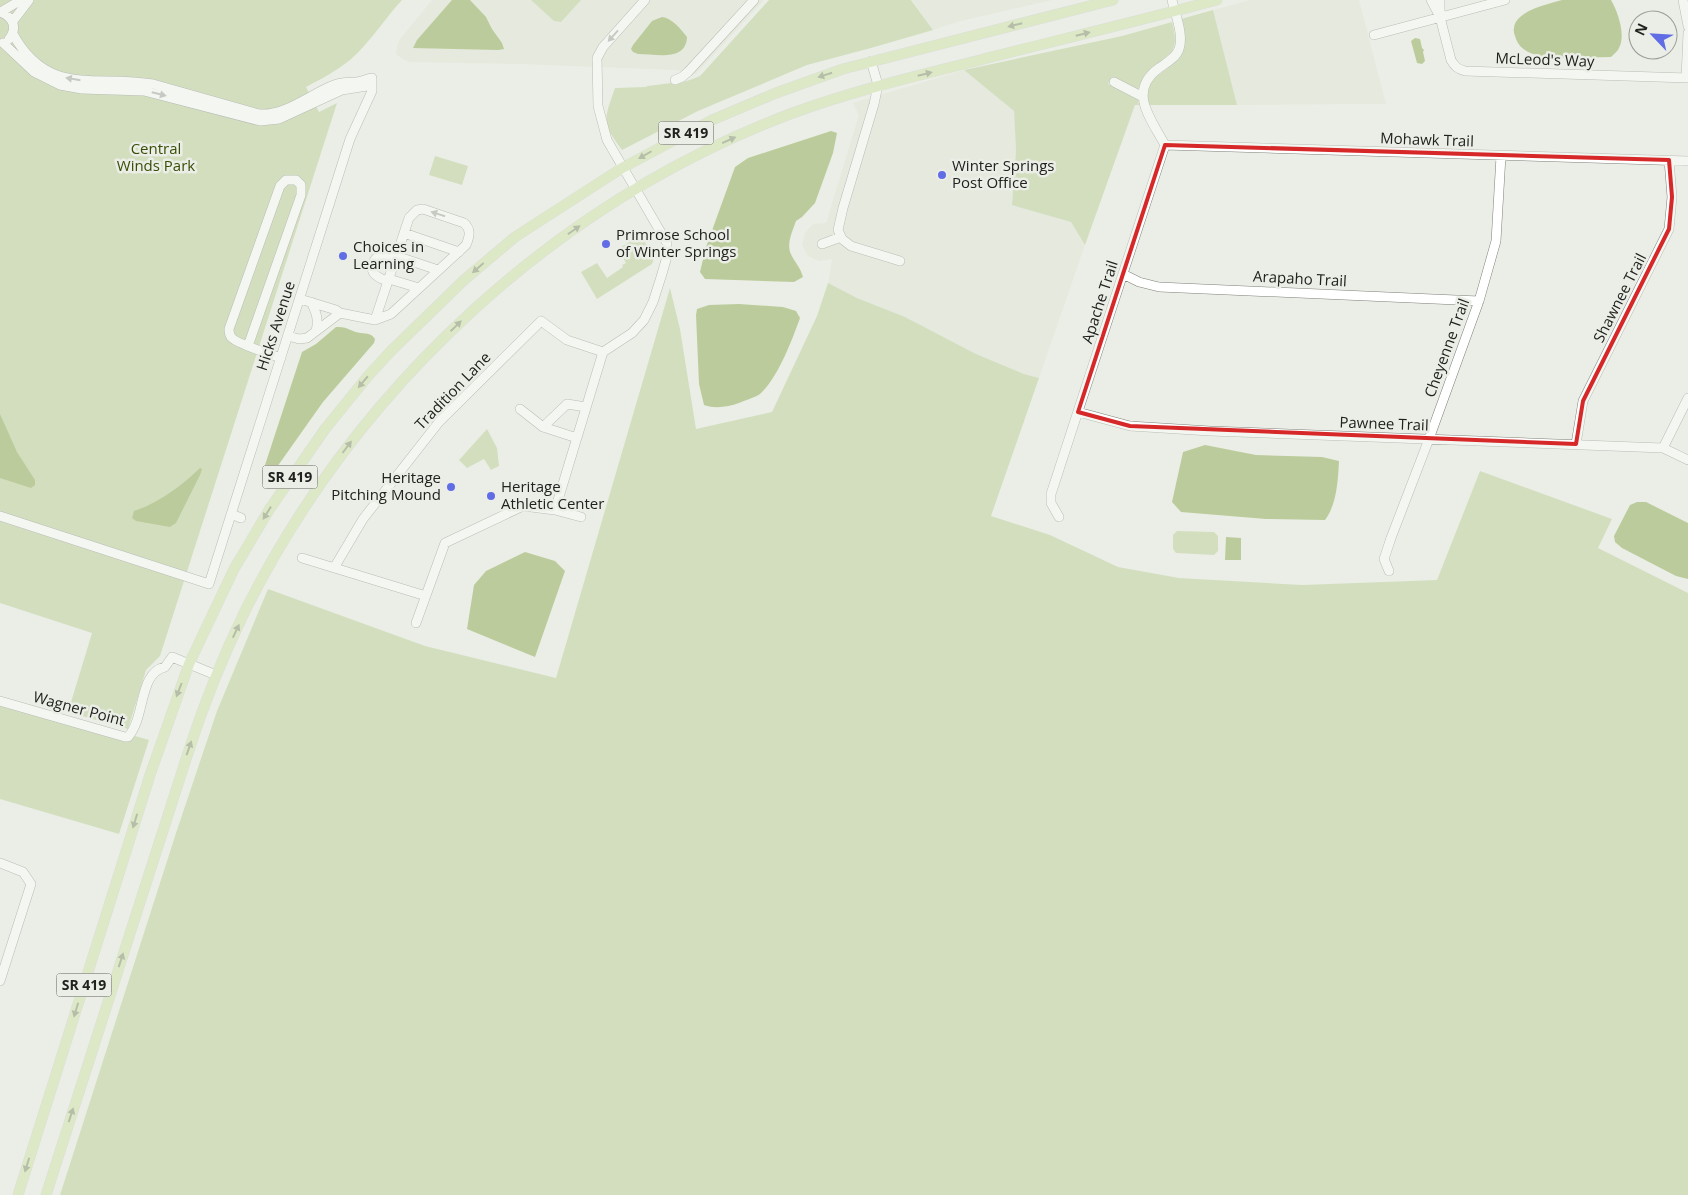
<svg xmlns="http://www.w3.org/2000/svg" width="1688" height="1195" viewBox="0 0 1688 1195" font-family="'Open Sans',sans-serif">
  <rect width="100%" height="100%" fill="#ebeee6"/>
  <!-- built -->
  <path fill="#dde3d4" d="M432 0H764L696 74 676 70 518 64 409 62 401 58 396 54 397 46 400 39Z
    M912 0H1052L957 22 933 30Z
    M1250 0H1359L1386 104 1237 105 1213 10Z
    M964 70 1014 111 1016 150 1012 204 1071 222 1085 245 1039 378 1024 374 976 354 905 317 857 298 828 284 832 259 819 261 808 256 802 245 805 233 813 224 826 223 859 115 853 103Z"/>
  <!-- green -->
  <path fill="#b5cb91" d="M0 0H402C388 15 377 32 364 46 348 65 327 76 306 87L319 112 337 103 160 656 146 670 128 729 68 712 92 633 0 603Z
    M531 0H581L561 22 554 21Z
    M769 0H911L933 30 871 48 807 65 698 111 622 150C601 122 604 120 615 88L645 87 648 86 671 83 673 85C682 82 691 80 700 76Z
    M1213 10 1237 105H1149C1140 72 1177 72 1183 50 1186 40 1183 29 1181 19Z
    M1172 22C1174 30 1177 41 1173 49 1171 54 1166 57 1162 60 1151 68 1142 76 1138 90L1112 77 1108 84 1138 100 1139 105H1135L1085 245 1071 222 1012 205 1016 150 1014 111 964 70 1122 36Z
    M435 156 468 166 462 185 429 175Z
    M641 235 654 258 652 264 597 299 581 272 597 263 607 278 623 267 622 265 626 263 618 249Z
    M828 283 857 298 905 317 976 354 1024 374 1039 378 991 516 1050 535 1118 567 1179 578 1302 585 1437 580 1480 471 1612 519 1598 548 1688 593V1195H60L176 833 217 711 268 589 425 646 556 678 670 288 680 329 696 429 772 412 817 316Z
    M487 429 497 448 499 466 491 470 484 459 467 468 459 460Z
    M1177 531 1214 532 1218 536V551L1214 555 1176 553 1173 549V535Z
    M0 705 124 741H130L135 736 149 740 119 834 0 799Z"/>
  <!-- water -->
  <path fill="#82a142" d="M452 0H470L486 17 492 29 502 43 504 49 498 50 413 48 417 40Z
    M1562 0H1611C1618 12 1626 35 1619 48 1618 51 1614 54 1611 57 1587 57 1556 61 1533 54 1525 51 1519 47 1516 39 1515 35 1513 32 1514 28 1515 11 1548 4 1562 0Z
    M662 17C672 18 681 29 687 37 686 62 656 54 638 54L633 52 631 49 633 45 652 21Z
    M1415 38 1420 39 1422 48 1424 50 1423 52 1425 61 1422 64 1417 63 1411 41Z
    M831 131 837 133 833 153 815 203 802 217 796 221C793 230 787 242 790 252 794 262 800 266 803 277L794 282 705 279 700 272 706 247 735 167 748 158Z
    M739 304 783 307 796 311 800 318C792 340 778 378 760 394 754 398 745 400 739 403 728 407 715 409 704 405L699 384 696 315 697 309 709 305Z
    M336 327C348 326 351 332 361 333 368 334 371 333 375 339L374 343 323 402 277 467 271 473 265 470V465L302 352 316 344Z
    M0 414 17 452 35 480V485L31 488 0 478Z
    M1205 445 1256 455 1322 457 1339 461C1338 480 1337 504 1325 520L1266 519 1181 512 1172 502 1183 452Z
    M200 468 202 469 200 475 176 523 170 527 136 521 132 518 134 511C159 503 181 486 200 468Z
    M1637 502H1646L1688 523V579L1676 576 1622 548 1615 542 1614 536 1630 505Z
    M1226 537 1241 538V560H1225Z
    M525 552 555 561 565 571 535 657 467 629 474 585 486 571Z"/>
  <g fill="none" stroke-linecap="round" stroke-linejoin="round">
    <!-- minor casing -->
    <g stroke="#7e817a" stroke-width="10">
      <path id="minor" d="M1431 0 1440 17
        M1440 0V17L1451 60C1455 67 1458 69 1465 71L1688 78
        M1683 0 1688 26
        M0 12C13 17 18 27 9 39
        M1 12 21 0
        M13 21 29 0
        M1374 35 1505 0
        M3 43 34 72 60 85 82 89 144 91 260 121 279 119 342 90 367 86
        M871 61 878 85 874 104 843 208 838 230 842 239 851 246 900 261
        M1686 78 1688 33
        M675 80 682 77 688 72 754 0
        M1114 82 1143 97
        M1165 145 1688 161
        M404 233 459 252
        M822 244 841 237
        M1123 274 1139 282 1159 287 1479 301
        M389 279 419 288
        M388 281C385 280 380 279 377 276 367 270 374 257 382 254L396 256 438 270
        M300 299 336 310 340 313 375 320 391 314 466 245C470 236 471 229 464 223L423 209 417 210 409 218 375 320
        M311 302C316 312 319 319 316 331
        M288 336 299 339 307 338 340 313
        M248 346 301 195V185L296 180H286L280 186 229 329C229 333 229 334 231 337 235 343 272 355 281 358
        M520 409 543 427 577 438
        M1078 412 1130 426 1210 431 1663 448 1688 460
        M543 427 567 404 586 407
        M1576 444 1583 401 1669 229 1672 197 1669 160
        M1663 448 1688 398
        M555 510 603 352 632 333 644 320 653 302 661 277 666 260 667 243 607 140 598 106 597 58 603 47 645 0
        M231 514 241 518
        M0 516 209 584 350 139 372 91V78C367 79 362 81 357 82 349 82 342 82 334 85 310 94 286 116 259 114L153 84C96 74 48 98 13 34
        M1059 517 1051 503V494L1165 145C1151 119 1127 91 1159 68 1166 63 1176 58 1179 49 1184 35 1175 14 1172 0
        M302 558 426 596
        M334 568 363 519 439 422 541 321 567 340 603 352
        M1389 571 1384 559 1391 538 1429 439 1479 301 1496 241 1501 156
        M416 623 445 543 523 506 555 510 581 517
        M0 701 125 737H128C146 717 138 673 165 667L172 657 216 675
        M0 863 23 872 31 884 0 981"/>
    </g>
    <!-- major casing -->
    <g stroke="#cacac9" stroke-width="11">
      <path id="major" d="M18 1195 150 775 189 664 234 569 269 510 325 429 368 376 391 351 464 280 515 237 622 168 712 120 776 93 843 69 1113 0
        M46 1195 187 756C203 706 222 658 245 611 357 387 555 203 790 114 852 91 916 76 980 60 1059 40 1138 21 1217 0"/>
    </g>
    <!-- minor -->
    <use href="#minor" stroke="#fff" stroke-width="9"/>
    <!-- major -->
    <use href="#major" stroke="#cbe1a1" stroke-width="10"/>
  </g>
  <!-- one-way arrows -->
  <defs><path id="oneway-solid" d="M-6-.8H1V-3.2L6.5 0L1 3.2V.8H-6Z" transform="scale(1.25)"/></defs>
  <g fill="#768260">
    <use href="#oneway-solid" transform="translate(1015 25) rotate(166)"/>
    <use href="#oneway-solid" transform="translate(1083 34) rotate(-14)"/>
    <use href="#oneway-solid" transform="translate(925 74) rotate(-14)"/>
    <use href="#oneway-solid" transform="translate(825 75) rotate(162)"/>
    <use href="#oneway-solid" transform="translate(729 140) rotate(-24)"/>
    <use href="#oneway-solid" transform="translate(645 155) rotate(150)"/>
    <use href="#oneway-solid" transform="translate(574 230) rotate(-35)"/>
    <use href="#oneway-solid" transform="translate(478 268) rotate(139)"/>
    <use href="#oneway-solid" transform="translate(456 326) rotate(-44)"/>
    <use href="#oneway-solid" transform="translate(363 382) rotate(130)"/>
    <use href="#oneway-solid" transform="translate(347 447) rotate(-53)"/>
    <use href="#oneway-solid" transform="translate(267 513) rotate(122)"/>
    <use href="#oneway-solid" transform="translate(236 631) rotate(-65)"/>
    <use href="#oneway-solid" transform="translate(179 690) rotate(111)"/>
    <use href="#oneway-solid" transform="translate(189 748) rotate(-71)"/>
    <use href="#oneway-solid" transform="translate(135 821) rotate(107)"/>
    <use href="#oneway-solid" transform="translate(121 960) rotate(-72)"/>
    <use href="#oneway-solid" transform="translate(76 1010) rotate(107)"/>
    <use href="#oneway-solid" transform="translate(71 1115) rotate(-72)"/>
    <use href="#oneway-solid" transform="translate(27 1165) rotate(107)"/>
  </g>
  <g fill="#9b9c9a">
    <use href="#oneway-solid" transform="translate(613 36) rotate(132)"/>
    <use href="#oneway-solid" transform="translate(73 79) rotate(-171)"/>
    <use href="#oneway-solid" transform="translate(159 94) rotate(14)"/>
    <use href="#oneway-solid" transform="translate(438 214) rotate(-162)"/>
  </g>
  <!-- marked area -->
  <path d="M0 0H1688V1195H0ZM1165 145 1669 160 1672 197 1669 229 1583 401 1576 444 1130 426 1078 412Z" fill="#ebeee6" fill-opacity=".55" fill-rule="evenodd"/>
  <path fill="none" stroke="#d62828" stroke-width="4" stroke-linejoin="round" d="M1165 145 1669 160 1672 197 1669 229 1583 401 1576 444 1130 426 1078 412Z"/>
  <!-- markers -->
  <g fill="#616de5" stroke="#ebeee6" stroke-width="2">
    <circle cx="942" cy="175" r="5"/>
    <circle cx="606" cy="244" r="5"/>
    <circle cx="343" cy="256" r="5"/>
    <circle cx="451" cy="487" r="5"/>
    <circle cx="491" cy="496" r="5"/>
  </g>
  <g text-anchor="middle" stroke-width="5" stroke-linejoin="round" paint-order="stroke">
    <!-- shield labels -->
    <g fill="#ebeee6" stroke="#5e5f5b" stroke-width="1">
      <rect x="658.5" y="121.5" width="55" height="23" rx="4"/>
      <rect x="262.5" y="465.5" width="55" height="23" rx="4"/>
      <rect x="56.5" y="973.5" width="55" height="23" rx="4"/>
    </g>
    <g font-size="14" font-weight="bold" fill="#21221f">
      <text x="686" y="138">SR 419</text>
      <text x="290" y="482">SR 419</text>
      <text x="84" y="990">SR 419</text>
    </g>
    <!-- street labels -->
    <g font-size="15" fill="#21221f" stroke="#ebeee6">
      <text transform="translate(1545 60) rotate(2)" y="5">McLeod's Way</text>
      <text transform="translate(1427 140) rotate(2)" y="5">Mohawk Trail</text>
      <text transform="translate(1300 279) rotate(3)" y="5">Arapaho Trail</text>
      <text transform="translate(1620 298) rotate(-63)" y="5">Shawnee Trail</text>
      <text transform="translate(1100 302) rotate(-72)" y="5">Apache Trail</text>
      <text transform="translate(276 326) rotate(-72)" y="5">Hicks Avenue</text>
      <text transform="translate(1447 348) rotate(-70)" y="5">Cheyenne Trail</text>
      <text transform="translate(453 391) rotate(-46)" y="5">Tradition Lane</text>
      <text transform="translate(1384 424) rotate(2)" y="5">Pawnee Trail</text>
      <text transform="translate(79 709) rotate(15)" y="5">Wagner Point</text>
    </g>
    <!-- park labels -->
    <g font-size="15" fill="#394d05" stroke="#ebeee6">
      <text x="156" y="154">Central<tspan x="156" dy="17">Winds Park</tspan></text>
    </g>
    <!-- poi labels -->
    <g font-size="15" fill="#21221f" stroke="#ebeee6" text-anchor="start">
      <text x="952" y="171">Winter Springs<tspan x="952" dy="17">Post Office</tspan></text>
      <text x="616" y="240">Primrose School<tspan x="616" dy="17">of Winter Springs</tspan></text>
      <text x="353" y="252">Choices in<tspan x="353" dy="17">Learning</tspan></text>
      <text x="441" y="483" text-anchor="end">Heritage<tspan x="441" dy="17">Pitching Mound</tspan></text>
      <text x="501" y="492">Heritage<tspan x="501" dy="17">Athletic Center</tspan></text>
    </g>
  </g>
  <!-- north arrow -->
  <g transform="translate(1653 35) rotate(295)"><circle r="24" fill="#ebeee6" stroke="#9a9c96"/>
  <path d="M0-4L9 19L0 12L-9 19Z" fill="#616de5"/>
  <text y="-8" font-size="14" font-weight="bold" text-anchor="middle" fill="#21221f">N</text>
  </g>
</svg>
